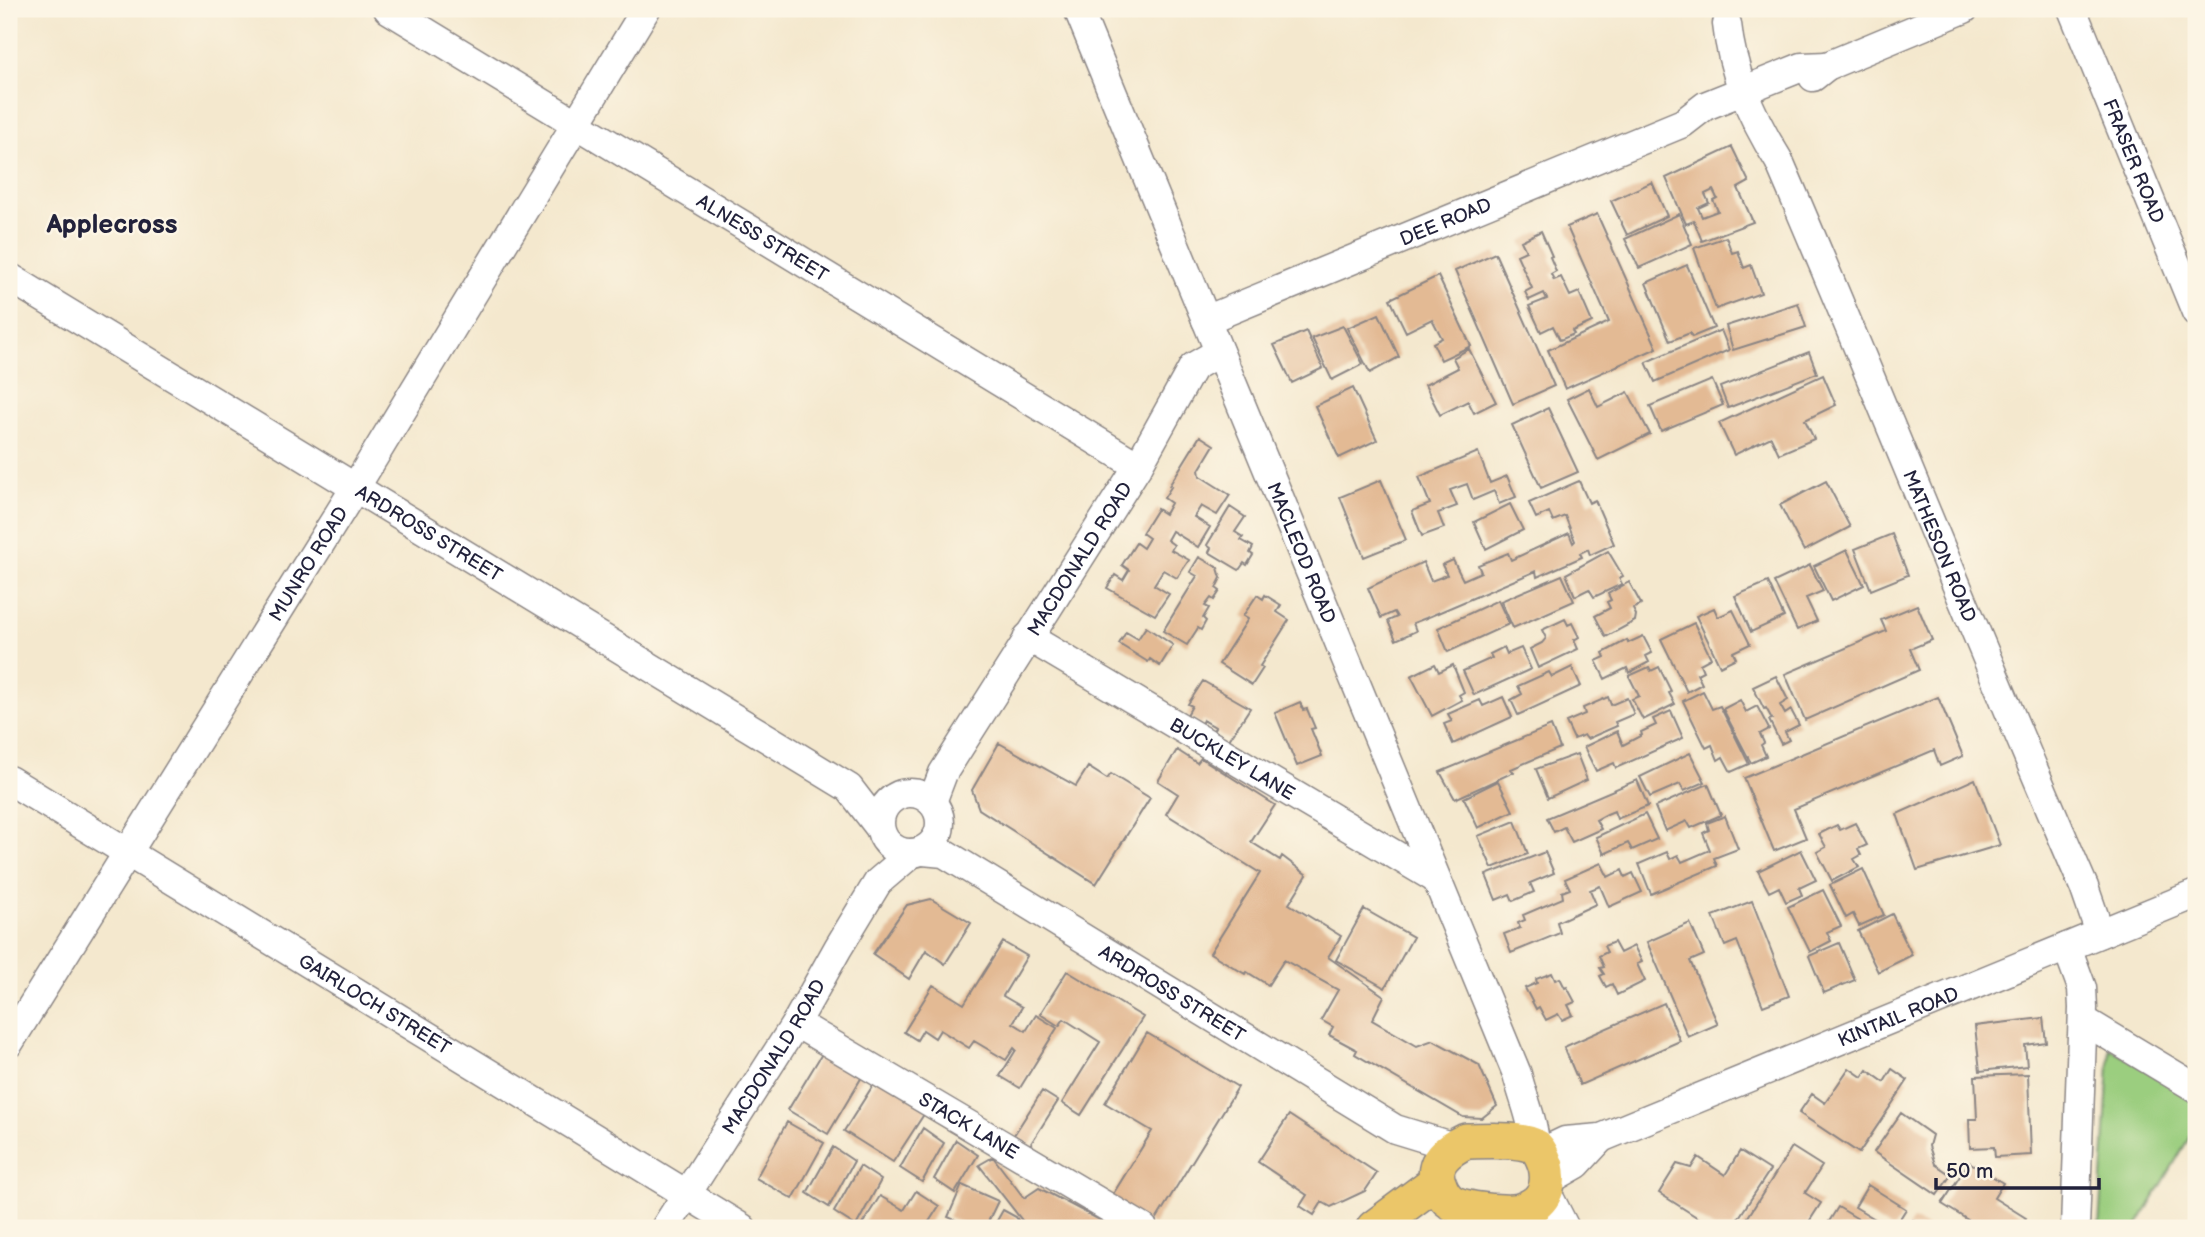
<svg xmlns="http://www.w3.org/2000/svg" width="2205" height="1237" viewBox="0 0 2205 1237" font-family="'Balsamiq Sans',sans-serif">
  <rect width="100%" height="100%" fill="#fcf5e5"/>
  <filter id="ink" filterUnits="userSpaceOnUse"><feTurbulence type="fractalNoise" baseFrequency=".0143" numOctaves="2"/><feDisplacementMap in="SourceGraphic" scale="14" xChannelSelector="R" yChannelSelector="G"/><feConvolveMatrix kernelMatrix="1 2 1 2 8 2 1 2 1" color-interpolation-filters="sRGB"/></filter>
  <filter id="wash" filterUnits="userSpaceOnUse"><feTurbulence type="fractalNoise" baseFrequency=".00686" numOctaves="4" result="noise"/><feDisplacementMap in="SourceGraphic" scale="28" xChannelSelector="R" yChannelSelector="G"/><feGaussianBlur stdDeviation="1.57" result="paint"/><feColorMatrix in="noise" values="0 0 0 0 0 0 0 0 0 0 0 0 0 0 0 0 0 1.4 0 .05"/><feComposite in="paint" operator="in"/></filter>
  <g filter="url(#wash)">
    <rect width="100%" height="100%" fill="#f4e8ce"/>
    <!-- green -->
    <path fill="#9bce7f" stroke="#5e785d" stroke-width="2" d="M2110 1048 2196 1099V1126L2136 1228H2099Z"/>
    <g id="blocks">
      <!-- building -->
      <path fill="#e3ba94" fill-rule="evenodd" d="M1732 147 1749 182 1738 188 1753 222 1702 241 1694 221 1686 224 1666 178ZM1713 190 1717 198 1713 200 1718 211 1702 217 1698 208 1709 203 1705 194Z
        M1652 182 1667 216 1627 235 1611 201Z
        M1597 214 1657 348 1565 389 1548 350 1609 322 1567 227Z
        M1679 214 1692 244 1639 268 1625 239Z
        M1541 231 1552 256 1550 257 1556 271 1551 274 1554 280 1561 277 1570 296 1579 292 1592 322 1572 331 1574 334 1560 340 1553 326 1541 332 1529 306 1547 299 1544 293 1529 300 1525 292 1532 288 1517 255 1526 251 1521 241Z
        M1726 237 1732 253 1738 251 1744 268 1751 265 1761 293 1716 309 1694 248Z
        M1495 253 1554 386 1513 404 1455 271Z
        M1687 265 1714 328 1692 337 1690 333 1670 341 1646 283Z
        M1438 276 1471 346 1441 360 1433 343 1442 338 1432 319 1406 332 1390 299Z
        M1798 303 1806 327 1733 350 1726 326Z
        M1379 314 1399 357 1370 373 1347 328Z
        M1343 326 1363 364 1332 380 1312 338Z
        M1721 330 1729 350 1655 382 1646 362Z
        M1306 331 1323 368 1292 383 1274 345Z
        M1469 349 1496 402 1474 413 1468 401 1440 415 1425 385 1458 368 1453 358Z
        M1809 352 1817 373 1728 408 1720 387Z
        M1823 375 1836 405 1805 420 1814 439 1779 454 1771 437 1734 455 1719 423Z
        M1712 380 1723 405 1661 431 1650 406Z
        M1353 388 1377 440 1339 458 1315 406Z
        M1589 388 1598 407 1628 392 1650 434 1598 460 1567 399Z
        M1548 408 1578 472 1541 488 1512 425Z
        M1200 436 1214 445 1199 470 1200 476 1230 495 1217 515 1201 506 1194 517 1210 527 1198 547 1172 531 1167 540 1174 545 1171 550 1189 560 1177 578 1163 570 1154 585 1169 594 1155 615 1107 588 1115 575 1123 580 1129 570 1122 565 1136 543 1143 548 1149 538 1142 533 1157 509 1165 514 1171 503 1164 498 1171 487 1169 486Z
        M1478 452 1490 483 1507 476 1516 497 1499 504 1494 491 1473 500 1467 484 1450 490 1457 506 1438 513 1444 528 1422 536 1412 511 1430 504 1419 477Z
        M1381 480 1406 540 1364 557 1340 497Z
        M1579 481 1589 503 1595 500 1614 544 1590 555 1588 549 1580 553 1582 557 1537 577 1536 571 1426 618 1413 623 1416 631 1396 640 1388 621 1397 617 1394 612 1381 618 1368 588 1423 562 1431 581 1447 575 1442 565 1453 560 1463 580 1481 572 1478 565 1508 553 1511 560 1569 533 1573 543 1575 541 1565 516 1553 521 1549 512 1536 518 1529 503Z
        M1826 481 1850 527 1804 551 1780 505Z
        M1510 504 1523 530 1486 549 1474 522Z
        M1230 507 1245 517 1235 532 1243 537 1241 540 1253 547 1250 553 1253 555 1247 565 1244 563 1239 570 1209 552 1211 548 1207 545Z
        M1892 534 1908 575 1871 590 1855 549Z
        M1847 550 1864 585 1831 601 1814 566Z
        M1608 551 1623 576 1619 578 1622 584 1594 597 1589 589 1575 596 1566 574Z
        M1199 557 1218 568 1221 578 1216 588 1220 591 1214 600 1211 598 1205 606 1209 608 1203 618 1206 621 1201 630 1198 628 1187 645 1163 631 1197 576 1190 572Z
        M1810 565 1823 591 1806 598 1817 621 1797 630 1774 582Z
        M1562 575 1574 601 1513 628 1501 601Z
        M1629 582 1641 604 1633 609 1636 615 1635 621 1606 637 1595 616 1610 608 1607 602 1611 600 1608 594Z
        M1768 582 1784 617 1751 632 1735 596Z
        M1257 595 1263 599 1265 595 1281 605 1277 612 1289 620 1260 666 1263 668 1252 685 1219 664 1248 619 1243 616Z
        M1498 600 1509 624 1448 652 1438 628Z
        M1917 605 1932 640 1910 649 1919 670 1805 720 1785 674 1886 631 1881 620Z
        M1714 608 1718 617 1733 610 1750 644 1733 652 1736 658 1720 666 1696 616Z
        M1565 619 1568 625 1572 623 1579 637 1574 640 1578 649 1538 668 1530 649 1542 643 1546 638 1542 630Z
        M1694 623 1711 658 1700 664 1703 671 1697 674 1702 684 1687 692 1661 639Z
        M1146 627 1173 645 1160 666 1150 659 1148 662 1119 644 1126 632 1138 639Z
        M1643 636 1652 653 1646 656 1649 662 1629 673 1627 668 1605 679 1596 661 1605 657 1603 653 1627 640 1628 643Z
        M1504 647 1507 654 1521 648 1531 669 1474 695 1463 671 1492 658 1490 654Z
        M1435 664 1439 672 1453 665 1464 692 1459 695 1462 700 1432 716 1411 676Z
        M1572 667 1581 686 1518 715 1511 700 1522 694 1518 686 1549 672 1552 677Z
        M1649 667 1651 671 1659 667 1671 691 1669 693 1675 704 1643 720 1632 699 1639 696 1629 676Z
        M1776 676 1788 700 1780 705 1785 714 1791 710 1799 725 1785 732 1789 740 1781 744 1769 720 1772 719 1766 708 1764 709 1753 687Z
        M1203 681 1250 708 1229 740 1213 731 1215 727 1203 720 1201 724 1187 715 1192 706 1188 704Z
        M1703 691 1712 709 1720 706 1749 764 1731 772 1723 757 1718 760 1712 745 1706 748 1683 701Z
        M1503 697 1512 717 1453 744 1444 724 1452 721 1448 714 1480 700 1483 706Z
        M1608 697 1611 705 1627 698 1634 714 1615 722 1617 726 1587 739 1584 735 1574 739 1566 722 1585 714 1583 708Z
        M1938 697 1963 756 1940 766 1934 750 1794 809 1806 838 1774 851 1744 778Z
        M1740 700 1746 712 1757 706 1769 729 1760 734 1764 743 1761 745 1766 756 1751 763 1723 709Z
        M1300 702 1303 710 1307 709 1315 728 1311 729 1322 756 1297 766 1275 713Z
        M1671 711 1683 738 1616 768 1614 763 1596 771 1584 747 1617 731 1623 745 1642 735 1641 732 1656 725 1653 719Z
        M1551 726 1560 748 1511 769 1514 772 1455 799 1440 772Z
        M999 743 1076 786 1088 767 1107 779 1111 774 1150 798 1096 884 979 809 972 790Z
        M1177 750 1197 763 1201 758 1275 805 1251 842 1280 860 1282 856 1307 875 1289 904 1341 936 1328 957 1384 996 1372 1020 1417 1046 1433 1040 1479 1065 1497 1106 1482 1118 1463 1117 1355 1054 1357 1050 1329 1035 1333 1027 1321 1020 1338 990 1284 960 1268 985 1247 972 1245 974 1210 953 1260 873 1166 814 1178 794 1158 781Z
        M1690 753 1705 782 1684 791 1680 784 1650 797 1640 777Z
        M1577 754 1587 780 1548 798 1536 769Z
        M1975 779 2000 845 1917 870 1897 814Z
        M1637 780 1648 806 1617 819 1614 811 1607 814 1596 820 1601 829 1572 842 1564 827 1554 832 1547 818Z
        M1498 781 1513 811 1478 828 1464 798Z
        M1708 784 1721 815 1691 828 1687 821 1665 831 1655 807Z
        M1645 814 1657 839 1632 850 1628 843 1604 854 1596 837Z
        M1725 816 1738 849 1714 858 1717 866 1651 894 1639 864 1667 852 1670 859 1678 855 1682 862 1710 850 1703 833 1709 830 1707 823Z
        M1515 821 1528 854 1492 868 1478 836Z
        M1855 823 1867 845 1858 849 1861 855 1854 859 1859 867 1832 881 1817 852 1826 847 1819 834 1837 825 1840 830Z
        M1801 850 1816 880 1799 888 1802 895 1786 902 1779 887 1769 892 1758 871Z
        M1545 852 1554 873 1530 883 1534 892 1513 901 1510 894 1496 900 1486 875Z
        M1601 863 1608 877 1622 870 1625 877 1633 873 1642 892 1609 907 1600 886 1590 890 1596 904 1557 922 1560 933 1511 953 1504 934 1520 928 1518 923 1525 920 1523 915 1563 898 1562 892 1570 889 1565 879Z
        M1863 869 1884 915 1859 926 1853 914 1846 918 1830 885Z
        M1823 890 1841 926 1827 932 1831 941 1810 952 1788 907Z
        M931 899 971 923 945 964 926 950 909 979 873 954 907 905Z
        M1752 901 1789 996 1763 1006 1737 941 1725 946 1713 916Z
        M1364 909 1413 937 1385 988 1336 960Z
        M1892 914 1912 955 1878 972 1858 931Z
        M1690 923 1704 955 1690 961 1718 1024 1688 1037 1647 942Z
        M1003 942 1027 956 1003 996 1022 1007 1013 1023 1026 1031 1036 1015 1057 1028 1020 1088 1000 1076 1016 1050 1014 1048 1006 1060 974 1041 969 1048 940 1030 935 1038 923 1030 917 1040 904 1032 933 985 964 1004Z
        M1614 942 1620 953 1634 946 1642 962 1637 964 1645 981 1617 995 1612 984 1606 987 1600 976 1604 974 1600 968 1604 967 1599 956 1607 952 1604 946Z
        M1839 943 1855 980 1824 993 1809 956Z
        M1067 971 1143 1017 1081 1115 1062 1103 1100 1042 1064 1019 1059 1026 1040 1014Z
        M1552 973 1555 980 1560 978 1565 988 1567 987 1575 1002 1568 1005 1573 1015 1562 1020 1558 1014 1546 1020 1539 1007 1536 1009 1525 988 1537 983 1536 979Z
        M1664 1003 1680 1041 1580 1085 1564 1047Z
        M2043 1018 2046 1042 2025 1045 2027 1066 1980 1071 1975 1026Z
        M1147 1033 1238 1087 1153 1225 1110 1199 1152 1131 1105 1103Z
        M826 1047 866 1070 828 1134 788 1110Z
        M1849 1068 1862 1077 1867 1070 1884 1082 1892 1069 1908 1080 1859 1153 1799 1113 1812 1094 1825 1103Z
        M2028 1074 2031 1155 1995 1157 1994 1147 1970 1148 1969 1119H1977L1975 1076Z
        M879 1076 928 1108 893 1162 844 1131Z
        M1042 1091 1058 1101 1030 1145 1014 1135Z
        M1901 1113 1932 1135 1929 1146 1935 1164 1951 1175 1937 1195 1874 1152Z
        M1289 1115 1377 1173 1365 1191 1331 1207 1322 1202 1314 1215 1300 1206 1307 1195 1258 1162Z
        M787 1122 824 1143 793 1199 756 1178Z
        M923 1128 944 1143 922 1182 900 1168Z
        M956 1140 978 1155 955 1193 934 1179Z
        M833 1147 854 1161 829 1207 807 1193Z
        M1792 1147 1822 1166 1805 1193 1821 1203 1805 1228H1741Z
        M1740 1151 1770 1170 1732 1228H1714L1659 1193 1677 1164 1691 1168 1698 1157 1725 1175Z
        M993 1157 1024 1198 1039 1188 1115 1228H1028L979 1165Z
        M1969 1162 2003 1183 1994 1198 2026 1218 2020 1228H1981L1942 1204Z
        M860 1166 881 1180 856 1226 834 1212Z
        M962 1185 998 1201 985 1228H973L948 1217Z
        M1868 1185 1906 1209 1894 1228H1890L1855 1207Z
        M916 1191 939 1206 925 1228H865L861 1226 880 1196 904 1210Z
        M1838 1207 1873 1228H1825Z
        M1003 1210 1016 1217 1023 1228H993Z
        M1913 1220 1928 1228H1908Z"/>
    </g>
  </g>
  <g filter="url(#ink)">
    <use href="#blocks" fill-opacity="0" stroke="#8b8584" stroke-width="2"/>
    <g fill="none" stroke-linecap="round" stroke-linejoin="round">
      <!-- minor casing -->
      <g stroke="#8b8584" stroke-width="31">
        <g id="minor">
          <path id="s1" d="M388 9 1138 466"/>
          <path id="s2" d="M1078 9 1517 1074C1523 1099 1534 1121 1535 1146"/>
          <path id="s3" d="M2072 9 2196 312"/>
          <path id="s4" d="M1727 24C1732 72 1753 120 1779 161 1883 402 1979 646 2084 887L2100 933"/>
          <path d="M1813 77 1827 66 1964 9"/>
          <path id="s5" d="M9 277 849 788 879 827"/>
          <path id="s6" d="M1206 320 1683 123 1705 106 1802 67 1827 66"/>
          <path id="s7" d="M1028 637 1436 879"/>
          <path id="s8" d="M9 780 742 1228"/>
          <circle cx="910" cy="823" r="30"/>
          <path id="s9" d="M932 802 943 773 1138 466 1193 367 1219 352"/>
          <path id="s10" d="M923 851 944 853 1395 1129 1454 1147"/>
          <path d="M2067 947 2082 988 2083 1008 2075 1228"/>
          <path d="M2083 1020 2196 1088"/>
          <path id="s11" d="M796 1023 1143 1228"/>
          <path id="s12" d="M9 1043 355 488 646 9"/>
          <path id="s13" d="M1540 1153 1565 1141 1601 1138 2196 894"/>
          <path d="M1549 1180 1577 1164 1601 1138"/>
          <path d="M1545 1189 1565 1228"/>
          <path id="s14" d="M665 1228 796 1023 838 948 878 882 912 853"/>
        </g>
      </g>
      <!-- major casing -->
      <g stroke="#8b8584" stroke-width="38">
        <path id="major" d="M1466 1141C1483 1141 1522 1138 1536 1147 1541 1152 1544 1160 1546 1166 1551 1188 1543 1204 1520 1211 1507 1214 1462 1210 1451 1202 1445 1198 1441 1191 1439 1185 1429 1163 1449 1149 1466 1141Z
          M1374 1228 1437 1181"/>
      </g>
      <!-- minor -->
      <use href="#minor" stroke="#fff" stroke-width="28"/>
      <!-- major -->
      <use href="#major" stroke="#ebc669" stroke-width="35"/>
    </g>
  </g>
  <g text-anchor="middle" stroke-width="5" stroke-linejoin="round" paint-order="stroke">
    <!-- street labels -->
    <g font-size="19" fill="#22223b" stroke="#fcf5e5">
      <text dy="7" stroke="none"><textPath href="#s3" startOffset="164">FRASER ROAD</textPath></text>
      <text dy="7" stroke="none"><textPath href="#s6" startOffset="259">DEE ROAD</textPath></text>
      <text dy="7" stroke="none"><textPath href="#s1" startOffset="439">ALNESS STREET</textPath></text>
      <text dy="7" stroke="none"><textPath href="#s5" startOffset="492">ARDROSS STREET</textPath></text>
      <text dy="7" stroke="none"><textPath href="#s4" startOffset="565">MATHESON ROAD</textPath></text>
      <text dy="7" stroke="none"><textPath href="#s2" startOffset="588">MACLEOD ROAD</textPath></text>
      <text dy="7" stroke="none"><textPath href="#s9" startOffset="285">MACDONALD ROAD</textPath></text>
      <text dy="7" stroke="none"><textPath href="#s12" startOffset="565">MUNRO ROAD</textPath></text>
      <text dy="7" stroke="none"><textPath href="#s7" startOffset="238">BUCKLEY LANE</textPath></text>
      <text dy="7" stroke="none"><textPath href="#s10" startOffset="289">ARDROSS STREET</textPath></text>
      <text dy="7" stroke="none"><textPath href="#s8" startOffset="429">GAIRLOCH STREET</textPath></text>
      <text dy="7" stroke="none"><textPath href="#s13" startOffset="385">KINTAIL ROAD</textPath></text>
      <text dy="7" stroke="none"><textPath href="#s14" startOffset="203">MACDONALD ROAD</textPath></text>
      <text dy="7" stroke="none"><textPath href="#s11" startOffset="201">STACK LANE</textPath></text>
    </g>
    <!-- district labels -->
    <g font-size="26" font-weight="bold" fill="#22223b" stroke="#fcf5e5">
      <text x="112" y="233">Applecross</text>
    </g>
  </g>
  <!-- margin -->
  <rect width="2205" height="1237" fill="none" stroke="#fcf5e5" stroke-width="35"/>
  <!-- scale -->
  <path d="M1936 1178v10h163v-10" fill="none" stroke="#22223b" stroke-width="3.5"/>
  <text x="1946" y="1178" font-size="21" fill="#22223b" stroke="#fcf5e5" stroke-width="5" paint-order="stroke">50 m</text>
</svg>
